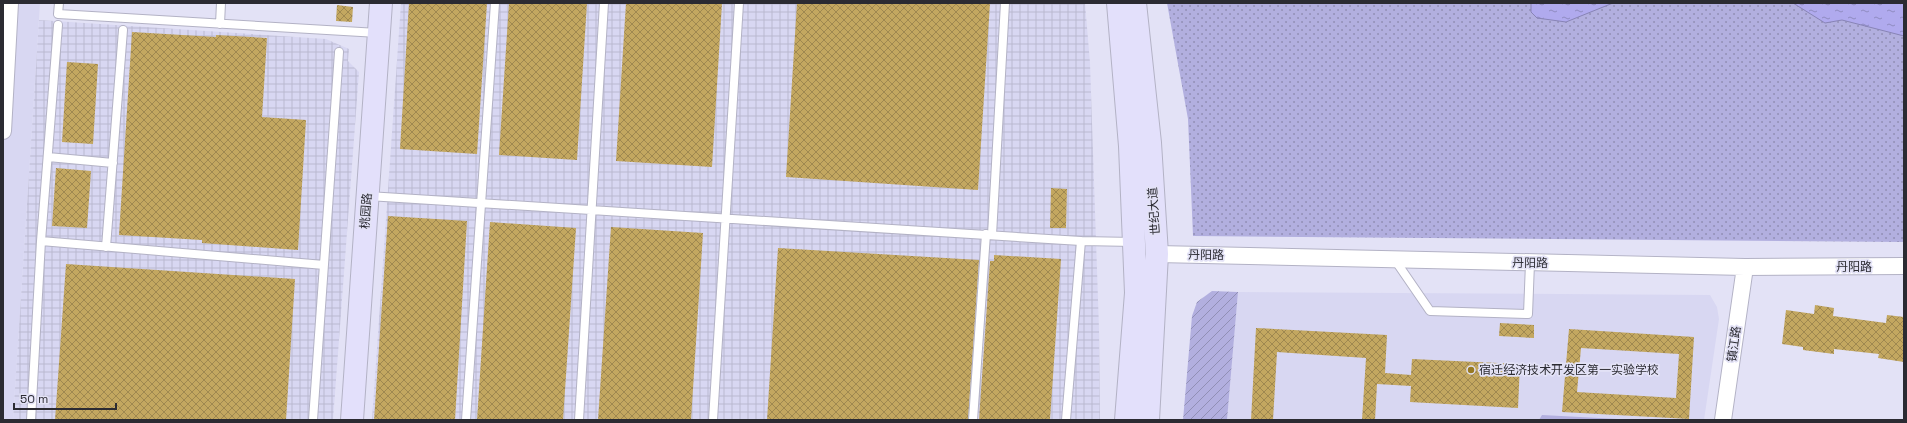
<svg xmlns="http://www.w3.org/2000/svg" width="1907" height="423" viewBox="0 0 1907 423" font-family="'Space Grotesk','Noto Sans SC',sans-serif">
  <defs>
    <pattern id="industrial-grid" width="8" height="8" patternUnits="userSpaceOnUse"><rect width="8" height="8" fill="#d8d7f2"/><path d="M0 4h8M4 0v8" fill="none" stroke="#bab9d0"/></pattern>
    <pattern id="grass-dots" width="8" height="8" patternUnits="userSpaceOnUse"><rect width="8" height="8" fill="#b2afdf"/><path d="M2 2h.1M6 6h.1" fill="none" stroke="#918fb5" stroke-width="1.8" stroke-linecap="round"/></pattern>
    <pattern id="garden-furrows" width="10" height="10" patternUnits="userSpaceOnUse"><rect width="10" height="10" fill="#b2afdf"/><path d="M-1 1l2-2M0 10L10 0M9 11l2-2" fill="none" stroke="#918fb5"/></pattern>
    <pattern id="water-ripples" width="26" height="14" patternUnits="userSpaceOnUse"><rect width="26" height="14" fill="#b0aaee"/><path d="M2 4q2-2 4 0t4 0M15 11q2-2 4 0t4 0" fill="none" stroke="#8f8bc1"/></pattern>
    <pattern id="building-cross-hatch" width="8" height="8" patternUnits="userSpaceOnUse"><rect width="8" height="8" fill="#c3a760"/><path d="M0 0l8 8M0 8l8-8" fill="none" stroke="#9f8850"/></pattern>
  </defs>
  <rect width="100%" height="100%" fill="#e3e2f6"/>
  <!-- built -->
  <path fill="#d8d7f2" d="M3 3H40L13 420H3Z
    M1238 292 1710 295 1717 307 1719 319 1704 420H1227Z"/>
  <!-- industrial -->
  <path fill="url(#industrial-grid)" d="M401 3H1085L1090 63 1099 329 1100 420H372Z
    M39 20 326 39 349 49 348 61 359 72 333 420H13Z"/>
  <!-- grass -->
  <path fill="url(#grass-dots)" d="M1167 3H1904V242L1193 236 1188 119Z"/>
  <!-- garden -->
  <path fill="url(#garden-furrows)" d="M1212 291 1238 292 1227 420H1183L1192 316 1197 302Z"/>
  <!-- pitch -->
  <path fill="#b2afdf" d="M1542 415 1637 420H1539Z"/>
  <!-- water -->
  <path fill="url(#water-ripples)" stroke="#8884b6" d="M1531 3H1613L1566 22 1537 18 1531 12Z
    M1793 3H1904V36L1842 20 1825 23Z"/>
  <!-- building -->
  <path fill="url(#building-cross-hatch)" fill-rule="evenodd" d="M409 3H487L477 154 400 149Z
    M509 3H587L577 160 499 155Z
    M626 3H722L712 167 616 161Z
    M797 3H990L978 190 786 177Z
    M337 5 353 7 352 22 336 21Z
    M132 32 216 37V35L267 38 262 117 306 120 298 250 202 243V240L119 235Z
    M67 62 98 64 93 144 62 142Z
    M56 168 91 171 87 228 52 226Z
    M1051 188 1067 189 1066 228H1050Z
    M388 216 467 221 455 420H374Z
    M490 222 576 228 563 420H477Z
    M611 227 703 233 691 420H598Z
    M778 248 979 260 968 420H767Z
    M994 255 1061 259 1050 420H979L990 261H994Z
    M66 264 295 279 286 420H55Z
    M1815 305 1834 308 1833 316 1886 323 1887 315 1904 317 1903 332 1904 333V362L1878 358 1879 354 1834 349V354L1803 350V347L1782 344 1786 310 1814 314Z
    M1500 323 1534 325V338L1499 336Z
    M1256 328 1387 335 1385 373 1411 375 1412 359 1520 364 1518 408 1410 402 1411 386 1377 384 1375 420H1362L1366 358 1277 352 1273 420H1251Z
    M1569 329 1694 337 1689 419 1562 412ZM1581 348 1679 354 1676 398 1577 392Z"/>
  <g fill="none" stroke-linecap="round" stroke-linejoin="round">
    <!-- lane casing -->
    <g stroke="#b3b2c5" stroke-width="10">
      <path id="lane" d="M59 3 58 14 378 33
        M220 24 221 3
        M48 157 113 163
        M368 196 1081 241 1066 420
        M992 235 1005 3
        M41 241 324 265
        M1081 241 1134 242
        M106 247 123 30
        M1395 260 1430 311 1528 314 1530 263
        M31 420 41 241 58 25
        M313 420 339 52
        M466 420 495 3
        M579 420 604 3
        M713 420 739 3
        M973 420 986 234"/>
    </g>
    <!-- street casing -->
    <g stroke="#b3b2c5" stroke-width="18">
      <path id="street" d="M3 131 10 3
        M1157 254 1745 267 1904 266
        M1723 420 1745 267"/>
    </g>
    <!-- secondary casing -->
    <g stroke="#b3b2c5" stroke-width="24">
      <path id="secondary" d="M1118 3 1130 146 1136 293 1126 420
        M1135 3 1150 143 1157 254 1148 420
        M352 420 381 3"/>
    </g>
    <!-- lane -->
    <use href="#lane" stroke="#fff" stroke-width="8"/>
    <!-- street -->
    <use href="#street" stroke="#fff" stroke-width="16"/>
    <!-- secondary -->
    <use href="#secondary" stroke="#e3e0fb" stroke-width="22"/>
  </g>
  <!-- markers -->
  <circle fill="#987a23" stroke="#e3e2f6" stroke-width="1.5" cx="1471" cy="370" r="4"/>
  <g text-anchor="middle" stroke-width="3.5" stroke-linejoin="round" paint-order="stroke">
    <!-- street labels -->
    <g font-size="12" fill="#2b2b32" stroke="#e3e2f6">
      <text transform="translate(366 211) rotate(-86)" y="4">桃园路</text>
      <text transform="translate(1154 211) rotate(-94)" y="4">世纪大道</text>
      <text transform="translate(1206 255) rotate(1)" y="4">丹阳路</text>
      <text transform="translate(1530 263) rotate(1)" y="4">丹阳路</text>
      <text x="1854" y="271">丹阳路</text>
      <text transform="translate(1734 344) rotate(-82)" y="4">镇江路</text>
    </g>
    <!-- poi labels -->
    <g font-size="12" fill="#2b2b32" stroke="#e3e2f6" text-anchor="start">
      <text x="1479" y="374">宿迁经济技术开发区第一实验学校</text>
    </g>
  </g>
  <!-- border -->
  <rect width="1907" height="423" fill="none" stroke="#2b2b32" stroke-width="8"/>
  <!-- scale -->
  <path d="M14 403v6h102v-6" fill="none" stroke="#2b2b32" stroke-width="2"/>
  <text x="20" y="403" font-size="12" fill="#2b2b32" stroke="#e3e2f6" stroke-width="3" paint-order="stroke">50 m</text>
</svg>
